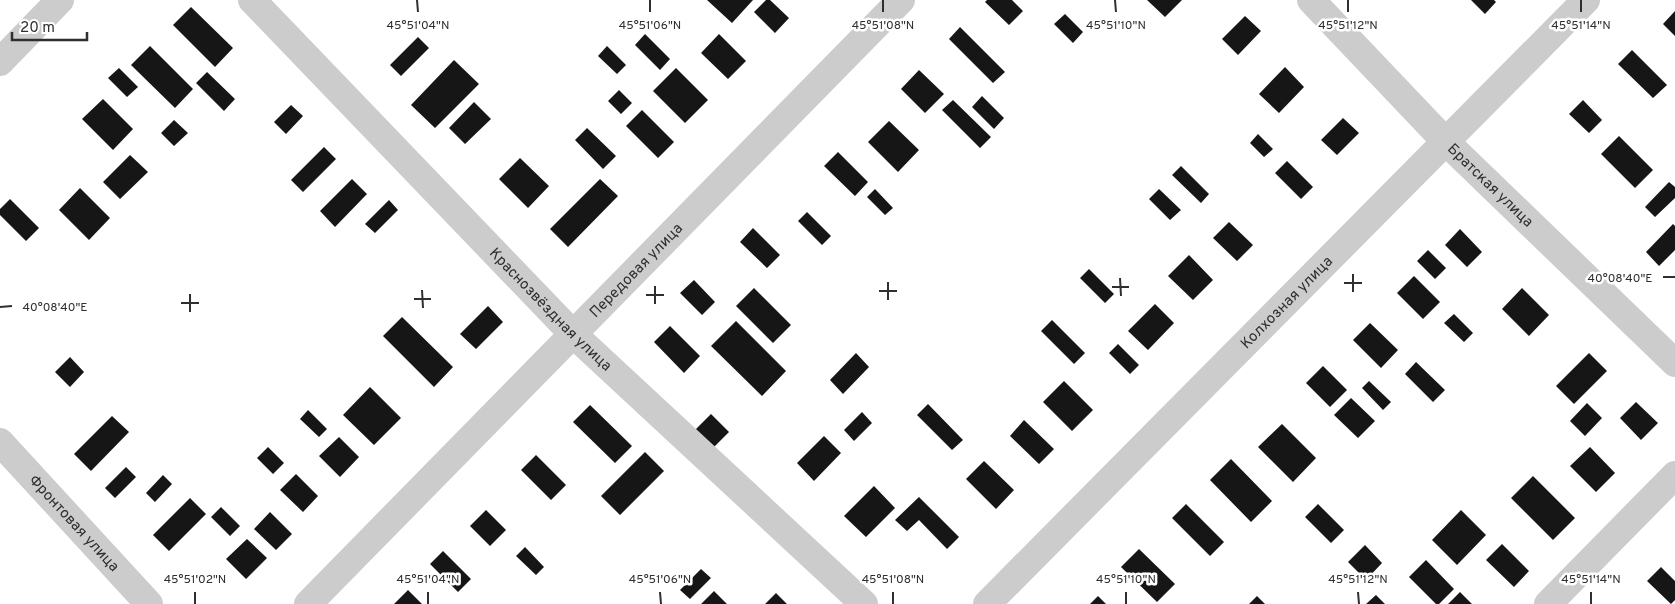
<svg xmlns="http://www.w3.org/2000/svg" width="1675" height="604" viewBox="0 0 1675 604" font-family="Overpass,sans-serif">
  <rect width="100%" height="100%" fill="#fff"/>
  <!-- building -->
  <path fill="#161616" d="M707 0H753L732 23Z
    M766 0H770L789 18 775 33 754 12Z
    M987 0H1012L1023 11 1009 25 985 2Z
    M1147 0H1182L1165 17Z
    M1471 0H1494L1496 2 1485 14Z
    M191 7 233 48 215 67 173 25Z
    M1675 11V36L1663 24Z
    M1065 14 1083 32 1073 43 1054 24Z
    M1245 16 1261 31 1238 55 1222 39Z
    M960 27 1005 72 993 83 949 39Z
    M645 34 670 59 660 70 635 45Z
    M719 34 746 61 728 79 701 53Z
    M418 37 429 48 401 76 390 65Z
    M150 46 193 89 175 108 131 65Z
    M607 46 626 65 617 74 598 56Z
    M1632 50 1667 85 1653 98 1618 64Z
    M454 60 479 84 435 128 411 105Z
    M1285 67 1304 87 1279 113 1259 94Z
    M119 68 138 87 127 97 108 78Z
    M676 68 708 100 685 123 653 91Z
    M919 70 944 94 925 113 901 89Z
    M207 72 235 99 224 111 196 83Z
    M619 90 632 103 621 114 608 101Z
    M982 96 1004 118 994 129 972 107Z
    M103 99 133 129 113 150 82 119Z
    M953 100 991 137 980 148 942 110Z
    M1583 100 1602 120 1589 133 1569 114Z
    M474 102 491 119 465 144 449 128Z
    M291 105 303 116 286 134 274 122Z
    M642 110 674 142 658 158 626 126Z
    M1343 118 1359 133 1337 155 1321 140Z
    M174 120 188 133 174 146 161 133Z
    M889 121 919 150 898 172 868 142Z
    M587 128 616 156 603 169 575 140Z
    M1258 134 1273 149 1264 157 1250 143Z
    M1619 136 1653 170 1635 188 1601 154Z
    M324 147 336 159 303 192 291 180Z
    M838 152 868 182 855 196 824 166Z
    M130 155 148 172 120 199 103 182Z
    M520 158 549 186 528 208 499 179Z
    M1287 161 1313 187 1301 199 1275 173Z
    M1181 166 1209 194 1201 203 1172 175Z
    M352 179 367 194 335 227 320 211Z
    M600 179 618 196 568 247 550 229Z
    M1669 182 1675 187V198L1655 217 1645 207Z
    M80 188 110 218 89 240 59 210Z
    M875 189 893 208 885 215 867 197Z
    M1159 189 1181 210 1170 220 1149 199Z
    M10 199 39 228 26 241 0 215V209Z
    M389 200 398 210 375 233 365 224Z
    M807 212 831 236 822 245 798 221Z
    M1229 222 1253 245 1237 261 1213 238Z
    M1673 224 1675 226V250L1659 266 1646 252Z
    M753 228 780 255 767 268 740 242Z
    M1460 229 1482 252 1467 267 1445 245Z
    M1428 250 1446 268 1435 279 1417 261Z
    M1189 255 1213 280 1193 300 1168 276Z
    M1089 269 1114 294 1105 303 1080 278Z
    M1414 276 1440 302 1423 319 1397 293Z
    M694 280 715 302 702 315 680 293Z
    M754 288 791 325 773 343 736 306Z
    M1522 288 1549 315 1529 336 1502 309Z
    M1155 304 1174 323 1148 350 1128 331Z
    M488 306 503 322 476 349 460 334Z
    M1454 314 1473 333 1464 342 1444 323Z
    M402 317 453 367 434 387 383 336Z
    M1052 320 1085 353 1074 364 1041 331Z
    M736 321 786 371 762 396 711 346Z
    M1370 323 1398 350 1381 368 1353 340Z
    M670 326 700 356 684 373 654 342Z
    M1118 344 1139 365 1130 374 1109 353Z
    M856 353 869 367 843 394 830 380Z
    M1589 353 1607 371 1574 404 1556 386Z
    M70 357 84 372 70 387 55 372Z
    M1416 362 1445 390 1433 402 1405 374Z
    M1323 366 1347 390 1330 407 1306 383Z
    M1064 381 1093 410 1072 431 1043 402Z
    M1369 381 1391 402 1383 410 1362 388Z
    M370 387 401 418 374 445 343 415Z
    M1351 398 1375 421 1358 438 1334 415Z
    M1636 402 1658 423 1641 440 1620 418Z
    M1587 403 1602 418 1585 436 1570 421Z
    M928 404 963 440 952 450 917 415Z
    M590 405 632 446 615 463 573 422Z
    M308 410 327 429 319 437 300 419Z
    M862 412 872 423 854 441 844 430Z
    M711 414 729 432 713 448 695 430Z
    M112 416 129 432 91 471 74 454Z
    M1024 420 1054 449 1039 464 1010 436Z
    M1282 424 1316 458 1293 482 1258 447Z
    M824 436 841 453 814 481 797 463Z
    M339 437 359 457 340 477 319 456Z
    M268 447 284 463 273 474 257 458Z
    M1590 447 1615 473 1596 492 1570 466Z
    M645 452 664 471 620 515 601 496Z
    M536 455 566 485 551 500 521 470Z
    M1231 459 1272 501 1251 522 1210 480Z
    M984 461 1014 490 996 509 966 479Z
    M126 467 136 477 115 498 105 488Z
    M296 474 318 496 303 512 280 490Z
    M163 475 172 484 155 502 146 493Z
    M1533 476 1575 518 1553 540 1511 498Z
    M874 486 895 508 866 537 844 516Z
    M919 497 959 537 947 549 919 520 907 531 895 520Z
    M190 498 206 514 169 551 153 535Z
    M1186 504 1224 542 1210 556 1172 518Z
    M1318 504 1344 530 1331 543 1305 517Z
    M221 507 240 526 230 536 211 517Z
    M486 510 506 530 490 546 470 526Z
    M1461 510 1486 535 1457 565 1432 540Z
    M270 512 292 534 276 550 254 529Z
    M247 539 267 558 246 579 226 559Z
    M1502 544 1529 571 1514 587 1486 560Z
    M1365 545 1382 563 1366 580 1348 562Z
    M525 547 544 567 536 575 516 556Z
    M1139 549 1175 584 1157 602 1121 567Z
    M443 551 471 579 458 592 430 564Z
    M1426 560 1454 589 1439 604H1436L1409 577Z
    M1661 567 1675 581V600L1671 604 1647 581Z
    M701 569 711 578 690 599 680 590Z
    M408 590 422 604H394Z
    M714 591 727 604H701Z
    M1460 592 1472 604H1448Z
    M776 593 787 604H765Z
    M1376 595 1385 604H1366Z
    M1098 596 1106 604H1090Z
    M1257 596 1265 604H1249Z"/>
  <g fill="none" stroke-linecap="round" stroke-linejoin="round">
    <!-- minor -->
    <g stroke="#ccc" stroke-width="28">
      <path id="s1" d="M252 0 573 334 864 604"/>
      <path id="s2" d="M1311 0 1446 142 1675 363"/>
      <path d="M0 62 60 0"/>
      <path id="s3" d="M0 442 149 604"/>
      <path id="s4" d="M308 604 901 0"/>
      <path id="s5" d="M987 604 1586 0"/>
      <path d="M1548 604 1675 475"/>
    </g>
  </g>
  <!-- ticks -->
  <path fill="none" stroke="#2f2f2f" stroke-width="2" d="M417 0 418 12M650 0V12M883 0V12M1115 0 1116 12M1348 0V12M1581 0V12M1353 274V292M1663 277H1675M1120 278 1121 296M888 282V300M1344 283H1362M655 286V304M1112 287H1129M422 290 423 308M879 291H897M190 294V312M646 295H664M414 299H431M181 303H199M0 307 12 306M195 592V604M428 592V604M660 592 661 604M893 592V604M1126 592V604M1358 592 1359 604M1591 592V604"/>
  <g text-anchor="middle" stroke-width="5" stroke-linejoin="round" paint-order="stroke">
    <!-- street labels -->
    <g font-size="15" fill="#2f2f2f" stroke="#fff">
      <text dy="5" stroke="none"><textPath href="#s2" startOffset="258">Братская улица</textPath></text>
      <text dy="5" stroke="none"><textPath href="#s4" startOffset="468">Передовая улица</textPath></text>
      <text dy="5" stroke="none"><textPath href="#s5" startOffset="425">Колхозная улица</textPath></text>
      <text dy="5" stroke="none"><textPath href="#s1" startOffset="430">Краснозвёздная улица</textPath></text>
      <text dy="5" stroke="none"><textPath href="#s3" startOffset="110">Фронтовая улица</textPath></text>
    </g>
  </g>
  <g font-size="12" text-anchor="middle" fill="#2f2f2f" stroke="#fff" stroke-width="5" stroke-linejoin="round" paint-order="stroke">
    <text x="418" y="29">45°51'04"N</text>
    <text x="650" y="29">45°51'06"N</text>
    <text x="883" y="29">45°51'08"N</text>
    <text x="1116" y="29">45°51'10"N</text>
    <text x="1348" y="29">45°51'12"N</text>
    <text x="1581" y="29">45°51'14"N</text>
    <text x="1620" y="282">40°08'40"E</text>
    <text x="55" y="311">40°08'40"E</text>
    <text x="195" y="583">45°51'02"N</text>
    <text x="428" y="583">45°51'04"N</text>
    <text x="660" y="583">45°51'06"N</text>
    <text x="893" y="583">45°51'08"N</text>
    <text x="1126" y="583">45°51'10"N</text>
    <text x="1358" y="583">45°51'12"N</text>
    <text x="1591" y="583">45°51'14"N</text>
  </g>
  <!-- scale -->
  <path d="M12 32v8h75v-8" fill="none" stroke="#2f2f2f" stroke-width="2.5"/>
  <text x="20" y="32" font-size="15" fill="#2f2f2f" stroke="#ffffff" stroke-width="4" paint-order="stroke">20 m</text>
</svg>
